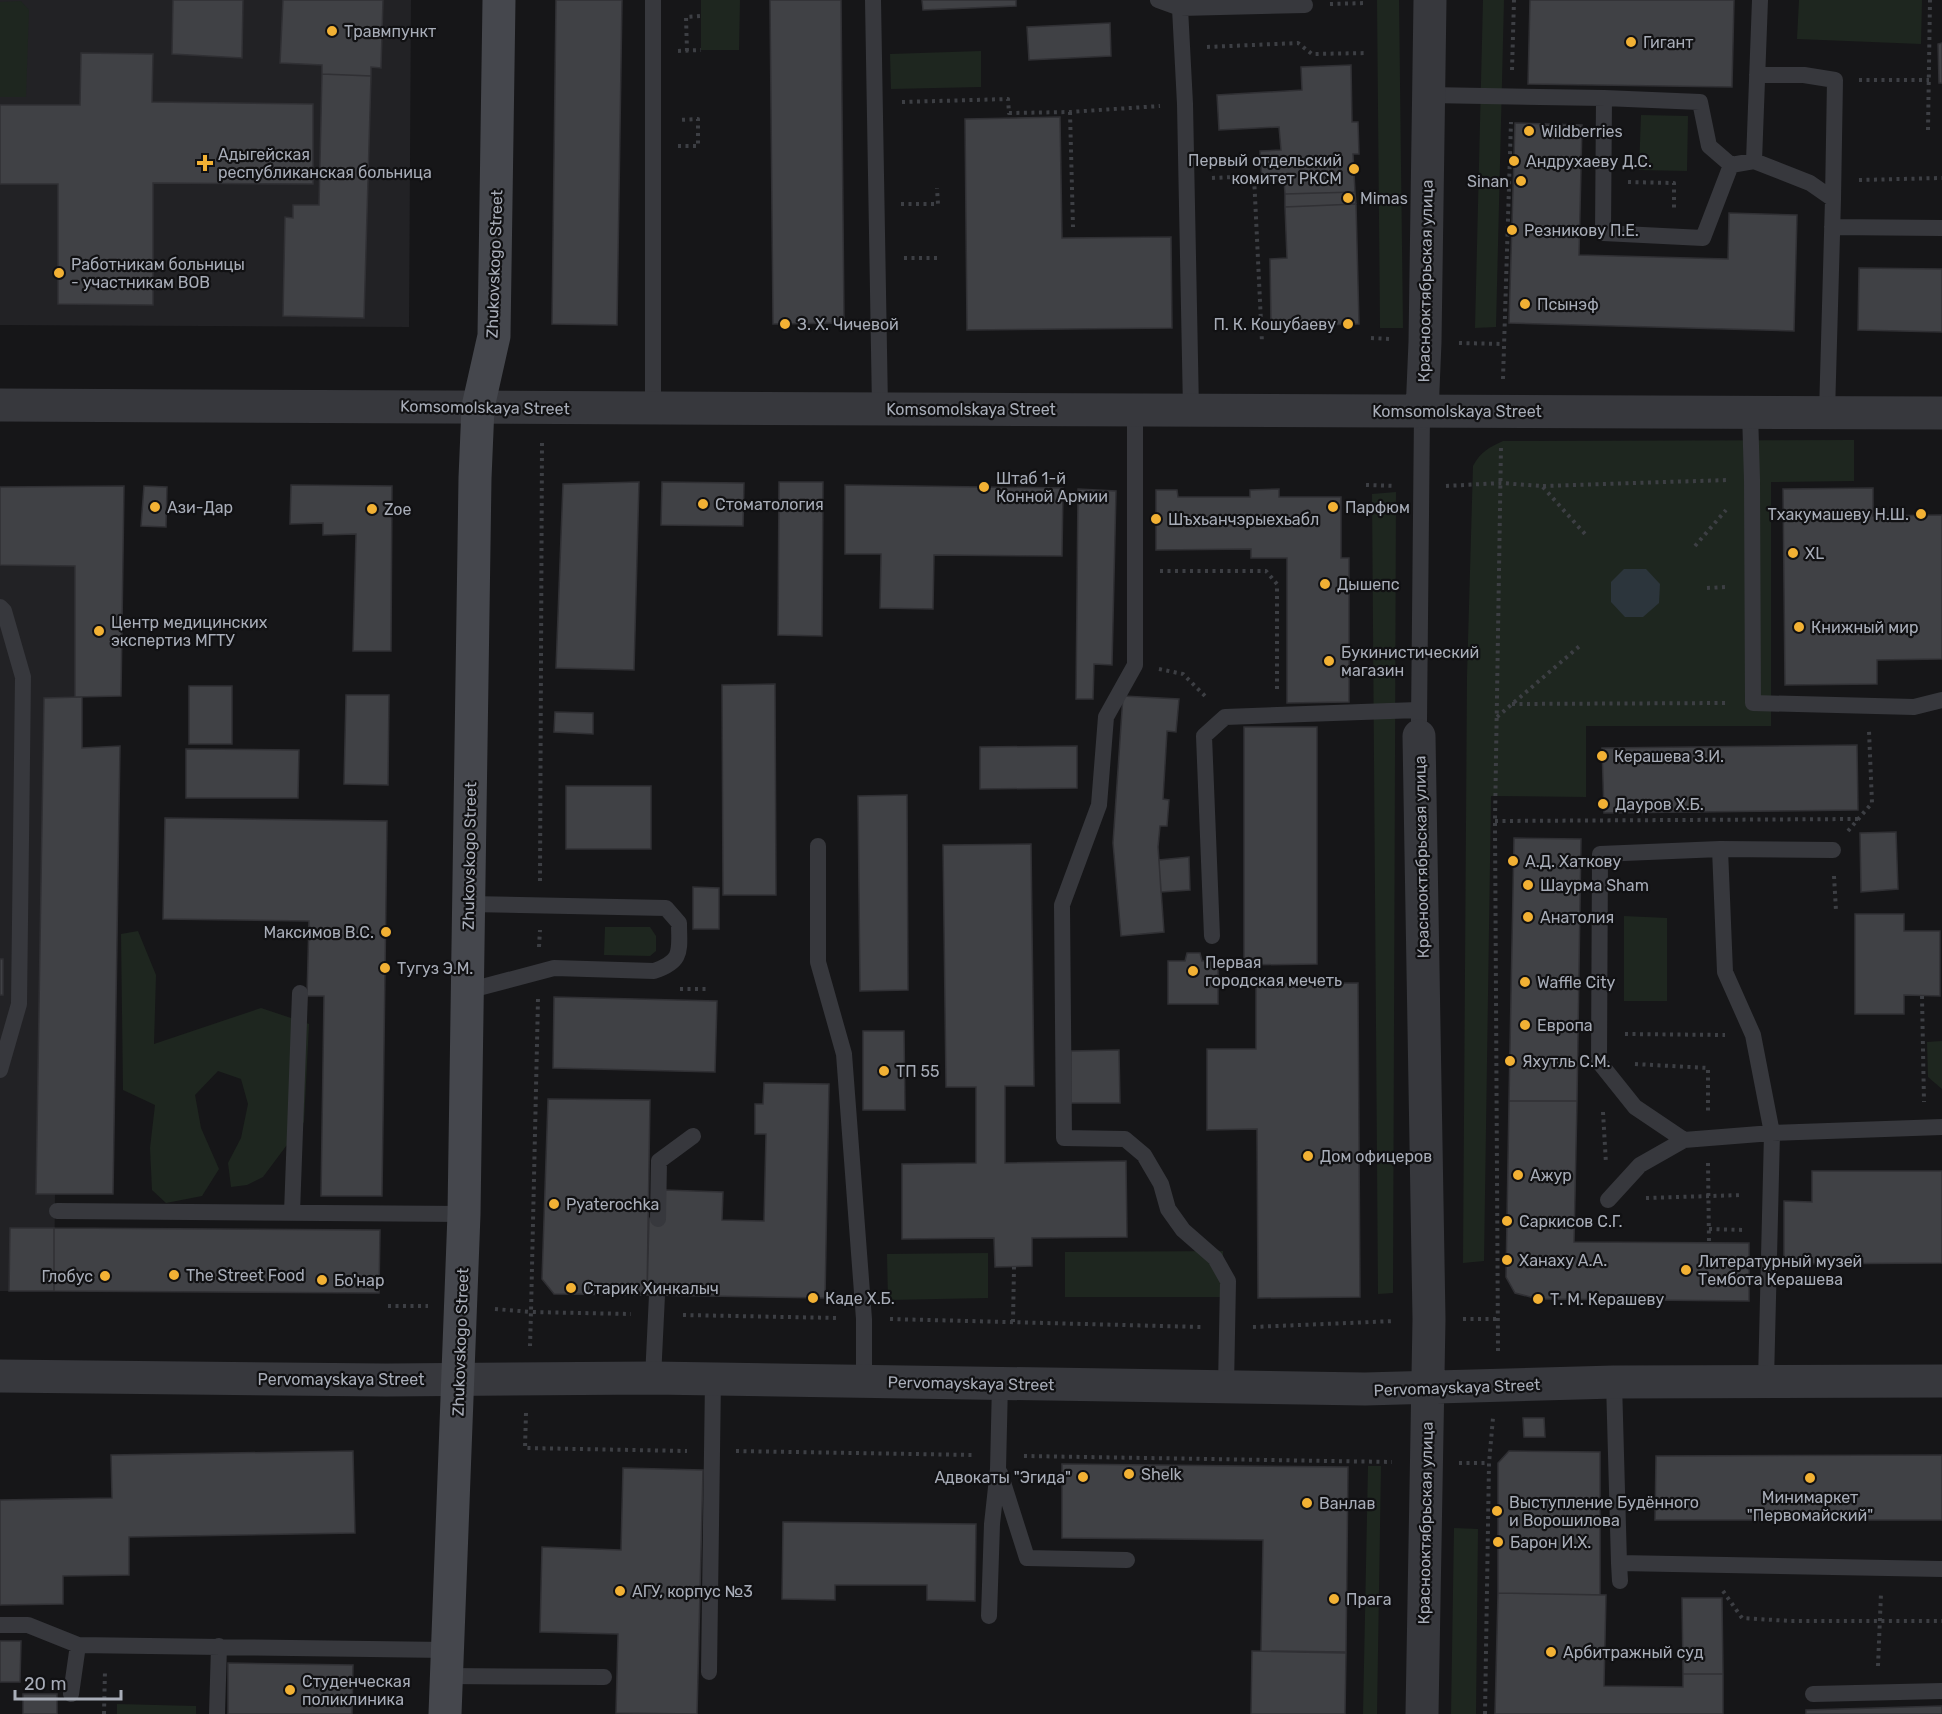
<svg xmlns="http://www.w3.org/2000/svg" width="1942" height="1714" viewBox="0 0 1942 1714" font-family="Rubik,sans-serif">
  <rect width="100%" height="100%" fill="#161618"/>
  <!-- built -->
  <path fill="#222225" d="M0 0H411L409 327 0 325Z
    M124 486 121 696 82 697V748L120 746 113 1194H55L54 1291H0V487Z"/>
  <!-- green -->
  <path fill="#1e261f" d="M701 0H740L739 50H701Z
    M1377 0H1399L1403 328H1380Z
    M1483 0H1504L1496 327 1475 328Z
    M1799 0H1922L1921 44 1797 39Z
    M21 1 29 10 26 97H0V2Z
    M981 51V87L891 89 890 54Z
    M1641 115 1688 116 1687 171 1639 170Z
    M1854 440V481L1771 482V726H1586V797L1491 796 1484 1261 1463 1263 1467 676 1473 466C1480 452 1490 447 1503 441Z
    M1396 492 1393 1293 1378 1294 1372 494Z
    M1624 916 1667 918V1001H1624Z
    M605 927H650L656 936V951L650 956 604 955Z
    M138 931 156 975 154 1044 261 1008 309 1024 304 1122 263 1177 247 1185 231 1187 228 1163 241 1138 248 1104 241 1079 218 1071 195 1095 201 1128 219 1169 202 1196 166 1203 152 1190 150 1148 155 1105 123 1090 121 934Z
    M1942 1041V1089L1928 1077 1927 1042Z
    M1223 1251V1297H1065V1252Z
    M988 1253V1298L888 1300 887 1254Z
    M1368 1466H1381L1377 1714H1363Z
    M1454 1528 1478 1529 1476 1714H1451Z
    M117 1704 196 1706V1714H117Z"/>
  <!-- water -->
  <path fill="#2c353c" d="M1624 569H1646L1660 584 1659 603 1643 617H1625L1611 602V582Z"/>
  <!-- building -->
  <path fill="#404145" stroke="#303034" stroke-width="1.5" d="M173 0H243L242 58 172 54Z
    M283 0H383L381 68 371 67V76L322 74V65L280 63Z
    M556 0H622L617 325 552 324Z
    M770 0H841L844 323 773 324Z
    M922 0H1016V6L923 10Z
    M1530 0H1734L1732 87 1528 84Z
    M1110 23 1111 56 1029 60 1027 27Z
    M1942 43V83H1939L1938 44Z
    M81 53 153 54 152 102 313 104V184L153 183V305L58 304V184H0V105H80Z
    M1351 65 1352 122H1358L1359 154H1353L1355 192 1285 194 1284 181 1262 182 1260 151 1281 150 1279 127 1219 130 1217 95 1302 90 1301 67Z
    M322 74 371 76 364 318 283 316 285 217 293 218V205H319Z
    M1060 117 1062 238 1171 237 1172 328 967 330 965 119Z
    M1515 123 1582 125 1579 255 1728 259 1729 213 1797 215 1794 331 1509 323Z
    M1515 123 1582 125 1579 255 1728 259 1729 213 1797 215 1794 331 1509 323Z
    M1355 192 1356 204 1285 207V194Z
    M1356 204 1359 324 1271 326 1270 259 1287 258 1285 207Z
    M1859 268 1942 269V332L1858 330Z
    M639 482 634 670 556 668 563 484Z
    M662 482 744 483 743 526 661 525Z
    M779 482H823L822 636 778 635Z
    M291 485 392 486 391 651H353L356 534 323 535V523L290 524Z
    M845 485 1063 488 1062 556 934 555 933 609 880 608 881 554H845Z
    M124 486 121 696 75 697V566L0 565V487Z
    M144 486 167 487 166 527 141 526Z
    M1873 488V516L1942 515V659L1877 660V684L1785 685 1783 489Z
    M1078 489 1116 491 1112 665 1094 664 1093 699H1076Z
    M1279 489V497H1341V558H1349V702L1287 703V558H1251V549L1156 550V490H1177L1178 497H1250V490Z
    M775 684 776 895H723L722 685Z
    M189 686H232V744H189Z
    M346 695H389L388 785 344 784Z
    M1123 696 1179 699 1176 732 1167 731 1163 799 1169 800 1167 826H1160L1158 847 1164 932 1121 936 1113 843Z
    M82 697V748L120 746 113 1194H36L44 698Z
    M555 712 593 713V734L554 732Z
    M1244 727H1317V964L1244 965Z
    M1857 745 1858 810 1604 813 1602 748Z
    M1077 746V788L980 789V747Z
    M186 749 299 750 298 798H186Z
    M566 786H651V849H566Z
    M907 795 908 990 860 991 858 796Z
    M165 818 387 821 382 1196H321L324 996H307L309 921 163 919Z
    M1896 832 1898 889 1861 892 1860 833Z
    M1514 838 1581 839 1577 1101H1509Z
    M1031 844 1034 1086H1005V1163L1126 1161 1127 1237 1032 1238V1266L995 1267 994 1238 902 1239V1164L976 1163V1087H946L943 845Z
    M1189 857 1190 890 1161 892 1159 860Z
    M693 887 719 888V929H693Z
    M1855 914H1904V931H1940V996L1904 995V1014H1855Z
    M1187 953H1200L1202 961H1218V1004H1168V961H1185Z
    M0 959H3V995H0Z
    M1358 983 1360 1297 1258 1298 1257 1129 1207 1130V1049H1256V984Z
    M554 997 717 1001 715 1072 553 1068Z
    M863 1031H904L905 1110H863Z
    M1119 1050 1120 1103H1071V1051Z
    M764 1083 829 1084 825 1298 647 1295 649 1218 665 1219V1190L723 1192 722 1220 764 1221 766 1134H755V1104H763Z
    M548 1099 650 1100 647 1295 554 1294 542 1279Z
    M1509 1101H1577L1574 1242 1749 1243V1301L1538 1299 1515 1293 1506 1277Z
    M1812 1171H1942V1263L1784 1264V1201L1812 1202Z
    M10 1228H54V1291H9Z
    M54 1228 380 1230 379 1293 54 1291Z
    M1523 1418H1544L1545 1437H1524Z
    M353 1451 355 1533 129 1537V1575L63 1576V1604L0 1605V1500L112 1498 111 1455Z
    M1509 1451 1600 1452V1595L1498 1593V1463Z
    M1942 1455V1520H1655L1656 1456Z
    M1062 1464 1348 1467 1346 1652 1261 1651 1263 1540 1062 1538Z
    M623 1468 703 1470 697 1714 616 1713 618 1634 540 1632 542 1547 621 1550Z
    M783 1522 976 1524 975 1601 927 1600V1585H835V1600L782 1599Z
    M1498 1593 1606 1595 1604 1686 1683 1687V1674H1723V1714H1495Z
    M1682 1598H1722L1723 1674H1683Z
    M0 1641H21L20 1682H0Z
    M1252 1651 1346 1653 1345 1714H1251Z
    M228 1663 353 1665 352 1714H228Z
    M23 1694H57V1714H23Z
    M1942 1706V1714H1806V1710Z"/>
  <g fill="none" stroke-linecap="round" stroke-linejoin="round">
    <!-- path -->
    <path stroke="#3d3f44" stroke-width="4" stroke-dasharray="3 4.5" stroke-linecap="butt" d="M1330 4 1367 3
      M1207 47 1298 43 1312 54 1368 53
      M678 51 701 50
      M687 51 686 17 701 16
      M1512 70 1514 0
      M1859 80H1929
      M902 102 1008 99 1009 113 1070 112 1160 106
      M1070 112 1073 227
      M1928 130 1930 0
      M678 146H698V119L679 120
      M1212 178 1254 176 1262 343
      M1859 180 1942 178
      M1628 182 1674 183V211
      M901 204H938L937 188
      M904 258H939
      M1371 338 1391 339
      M1459 343 1503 344
      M1503 379 1511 122
      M1366 485 1396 486
      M1446 486 1501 483 1542 486 1585 534
      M1543 486 1728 480
      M1695 546 1726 510
      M1160 571H1266L1277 584V690
      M1707 588 1727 587
      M1159 669 1183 674 1207 698
      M1512 704 1728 703
      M1497 717 1582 644
      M1495 821 1858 819
      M1848 831 1872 803 1869 731
      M1834 876 1836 911
      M540 881 542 441
      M539 947 540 930
      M680 989H707
      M1922 996 1924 1102
      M538 999 531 1312 631 1314
      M1625 1034 1725 1035
      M1635 1064 1708 1068V1113
      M1603 1112 1606 1164
      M1708 1163 1709 1243
      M1646 1198 1743 1195
      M1709 1229 1745 1230
      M388 1306H428
      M495 1309 531 1312 530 1346
      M683 1315 838 1318
      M890 1319 1201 1327
      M1463 1319H1498
      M1013 1322 1014 1267
      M1253 1327 1395 1321
      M1498 1351 1495 821 1501 446
      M526 1413 525 1448 687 1451
      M736 1451 972 1455
      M1024 1456 1392 1462
      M1459 1463H1489
      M1723 1591 1742 1618 1790 1621H1942
      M1878 1666 1881 1593
      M104 1714 105 1670
      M1485 1714 1489 1463 1493 1418"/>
    <!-- lane -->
    <path stroke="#37383d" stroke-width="16" d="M873 0 880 408
      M1158 0 1180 8 1185 104 1191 410
      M1180 8 1305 5
      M1757 75H1804L1835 80 1833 199
      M1429 95 1604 98 1700 102 1709 146 1731 165 1754 161 1810 183 1833 199 1827 413
      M1604 98 1603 233 1703 238 1731 165
      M1754 161 1760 0
      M1832 227 1942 228
      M653 408V0
      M1135 410V665L1106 717 1099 805 1062 905 1064 1138 1125 1139 1144 1155 1161 1184 1168 1209 1183 1230 1215 1258 1228 1281 1226 1386
      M1750 412 1752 480 1753 703 1914 707 1942 700
      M0 607 4 611 23 677 19 1004 0 1070
      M1419 721 1422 413
      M818 846V962L844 1054 864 1319V1381
      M1720 849 1725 972 1753 1035 1772 1133 1766 1381
      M1212 936 1204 736 1225 717 1418 710
      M467 991 554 968 654 971C684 961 679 950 679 923L666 908 469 904
      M1684 1140 1635 1107 1599 1062 1600 854 1720 849 1833 850
      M1608 1200 1640 1165 1684 1140 1772 1133 1942 1127
      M57 1211 464 1214
      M292 1213 300 993
      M658 1219 659 1161 693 1136
      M653 1378 657 1295
      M1614 1382 1619 1563 1942 1569
      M1000 1473 1027 1558 1127 1560
      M1619 1563 1620 1581
      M989 1616 992 1524 998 1469 1000 1383
      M0 1625H28L78 1645 447 1650
      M709 1672 713 1379
      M446 1676 604 1677
      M71 1694 78 1645
      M1813 1694 1942 1691
      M217 1714 219 1646"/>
    <!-- street -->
    <path stroke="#37383d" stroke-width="33" d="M0 405C647 408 1295 411 1942 413
      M1422 413 1425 342 1430 0
      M1419 736 1429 1319 1422 1714
      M0 1376 386 1380 653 1378 1365 1389 1614 1382 1942 1381"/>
    <!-- secondary -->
    <path stroke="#45474d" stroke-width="33" d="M445 1714 464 1214 475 478 478 407 494 336 499 0"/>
  </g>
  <!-- markers -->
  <g fill="#f2b134" stroke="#111113" stroke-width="2">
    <circle cx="332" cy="31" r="6"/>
    <circle cx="1631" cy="42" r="6"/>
    <circle cx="1529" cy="131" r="6"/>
    <circle cx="1514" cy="161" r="6"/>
    <path d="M202 154h6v6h6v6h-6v6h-6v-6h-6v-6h6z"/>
    <circle cx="1354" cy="169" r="6"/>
    <circle cx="1521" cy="181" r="6"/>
    <circle cx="1348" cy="198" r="6"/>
    <circle cx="1512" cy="230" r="6"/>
    <circle cx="59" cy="273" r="6"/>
    <circle cx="1525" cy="304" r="6"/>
    <circle cx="785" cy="324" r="6"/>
    <circle cx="1348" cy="324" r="6"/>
    <circle cx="984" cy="487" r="6"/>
    <circle cx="703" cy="504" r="6"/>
    <circle cx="155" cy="507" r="6"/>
    <circle cx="1333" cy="507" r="6"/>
    <circle cx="372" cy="509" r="6"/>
    <circle cx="1921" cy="514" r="6"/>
    <circle cx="1156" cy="519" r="6"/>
    <circle cx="1793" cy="553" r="6"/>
    <circle cx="1325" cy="584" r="6"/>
    <circle cx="1799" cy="627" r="6"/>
    <circle cx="99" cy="631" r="6"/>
    <circle cx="1329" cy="661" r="6"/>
    <circle cx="1602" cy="756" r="6"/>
    <circle cx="1603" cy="804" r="6"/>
    <circle cx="1513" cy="861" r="6"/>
    <circle cx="1528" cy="885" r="6"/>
    <circle cx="1528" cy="917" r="6"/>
    <circle cx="386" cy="932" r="6"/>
    <circle cx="385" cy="968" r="6"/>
    <circle cx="1193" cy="971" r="6"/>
    <circle cx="1525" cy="982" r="6"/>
    <circle cx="1525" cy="1025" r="6"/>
    <circle cx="1510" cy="1061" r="6"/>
    <circle cx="884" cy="1071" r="6"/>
    <circle cx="1308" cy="1156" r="6"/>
    <circle cx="1518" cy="1175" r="6"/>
    <circle cx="554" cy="1204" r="6"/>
    <circle cx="1507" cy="1221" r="6"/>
    <circle cx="1507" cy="1260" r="6"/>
    <circle cx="1686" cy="1270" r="6"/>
    <circle cx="174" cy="1275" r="6"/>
    <circle cx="105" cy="1276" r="6"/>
    <circle cx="322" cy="1280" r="6"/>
    <circle cx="571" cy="1288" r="6"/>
    <circle cx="813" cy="1298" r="6"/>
    <circle cx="1538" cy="1299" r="6"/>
    <circle cx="1129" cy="1474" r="6"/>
    <circle cx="1083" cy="1477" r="6"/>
    <circle cx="1810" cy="1478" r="6"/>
    <circle cx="1307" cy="1503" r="6"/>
    <circle cx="1497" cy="1511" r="6"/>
    <circle cx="1498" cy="1542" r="6"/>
    <circle cx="620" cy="1591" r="6"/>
    <circle cx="1334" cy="1599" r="6"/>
    <circle cx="1551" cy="1652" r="6"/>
    <circle cx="290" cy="1690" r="6"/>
  </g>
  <g text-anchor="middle" stroke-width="4.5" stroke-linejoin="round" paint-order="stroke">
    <!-- poi labels -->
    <g font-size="16" fill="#a8adb8" stroke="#111113" text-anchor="start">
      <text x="344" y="37">Травмпункт</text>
      <text x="1643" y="48">Гигант</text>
      <text x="1541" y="137">Wildberries</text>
      <text x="218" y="160">Адыгейская<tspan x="218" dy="18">республиканская больница</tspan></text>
      <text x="1342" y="166" text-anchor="end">Первый отдельский<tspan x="1342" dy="18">комитет РКСМ</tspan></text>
      <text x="1526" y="167">Андрухаеву Д.С.</text>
      <text x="1509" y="187" text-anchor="end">Sinan</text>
      <text x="1360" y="204">Mimas</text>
      <text x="1524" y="236">Резникову П.Е.</text>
      <text x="71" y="270">Работникам больницы<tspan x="71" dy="18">- участникам ВОВ</tspan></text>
      <text x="1537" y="310">Псынэф</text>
      <text x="797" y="330">З. Х. Чичевой</text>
      <text x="1336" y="330" text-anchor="end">П. К. Кошубаеву</text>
      <text x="996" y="484">Штаб 1-й<tspan x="996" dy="18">Конной Армии</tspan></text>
      <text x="715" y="510">Стоматология</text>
      <text x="167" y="513">Ази-Дар</text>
      <text x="1345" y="513">Парфюм</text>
      <text x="384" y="515">Zoe</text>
      <text x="1909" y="520" text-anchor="end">Тхакумашеву Н.Ш.</text>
      <text x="1168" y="525">Шъхьанчэрыехьабл</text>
      <text x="1805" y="559">XL</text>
      <text x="1337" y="590">Дышепс</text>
      <text x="111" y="628">Центр медицинских<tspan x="111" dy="18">экспертиз МГТУ</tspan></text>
      <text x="1811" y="633">Книжный мир</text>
      <text x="1341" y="658">Букинистический<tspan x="1341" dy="18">магазин</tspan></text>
      <text x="1614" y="762">Керашева З.И.</text>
      <text x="1615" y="810">Дауров Х.Б.</text>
      <text x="1525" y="867">А.Д. Хаткову</text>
      <text x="1540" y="891">Шаурма Sham</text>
      <text x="1540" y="923">Анатолия</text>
      <text x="374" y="938" text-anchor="end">Максимов В.С.</text>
      <text x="1205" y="968">Первая<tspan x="1205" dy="18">городская мечеть</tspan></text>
      <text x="397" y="974">Тугуз Э.М.</text>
      <text x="1537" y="988">Waffle City</text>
      <text x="1537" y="1031">Европа</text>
      <text x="1522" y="1067">Яхутль С.М.</text>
      <text x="896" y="1077">ТП 55</text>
      <text x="1320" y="1162">Дом офицеров</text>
      <text x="1530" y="1181">Ажур</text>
      <text x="566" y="1210">Pyaterochka</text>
      <text x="1519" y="1227">Саркисов С.Г.</text>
      <text x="1519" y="1266">Ханаху А.А.</text>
      <text x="1698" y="1267">Литературный музей<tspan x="1698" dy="18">Тембота Керашева</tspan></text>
      <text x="186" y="1281">The Street Food</text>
      <text x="93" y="1282" text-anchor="end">Глобус</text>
      <text x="334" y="1286">Бо'нар</text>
      <text x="583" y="1294">Старик Хинкалыч</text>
      <text x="825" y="1304">Каде Х.Б.</text>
      <text x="1550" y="1305">Т. М. Керашеву</text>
      <text x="1141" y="1480">Shelk</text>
      <text x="1071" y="1483" text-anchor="end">Адвокаты "Эгида"</text>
      <text x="1810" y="1503" text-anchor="middle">Минимаркет<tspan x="1810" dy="18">"Первомайский"</tspan></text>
      <text x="1509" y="1508">Выступление Будённого<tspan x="1509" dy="18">и Ворошилова</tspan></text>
      <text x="1319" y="1509">Ванлав</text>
      <text x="1510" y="1548">Барон И.Х.</text>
      <text x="632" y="1597">АГУ, корпус №3</text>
      <text x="1346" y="1605">Прага</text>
      <text x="1563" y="1658">Арбитражный суд</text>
      <text x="302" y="1687">Студенческая<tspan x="302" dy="18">поликлиника</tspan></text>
    </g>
    <!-- street labels -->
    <g font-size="16" fill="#a8adb8" stroke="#111113">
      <text transform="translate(494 264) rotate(-88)" y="6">Zhukovskogo Street</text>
      <text transform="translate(1425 281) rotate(-89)" y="6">Краснооктябрьская улица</text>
      <text transform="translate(485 407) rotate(1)" y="6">Komsomolskaya Street</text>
      <text x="971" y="415">Komsomolskaya Street</text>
      <text x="1457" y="417">Komsomolskaya Street</text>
      <text transform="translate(469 856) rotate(-89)" y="6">Zhukovskogo Street</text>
      <text transform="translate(1421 857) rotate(-91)" y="6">Краснооктябрьская улица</text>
      <text transform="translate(460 1342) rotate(-88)" y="6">Zhukovskogo Street</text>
      <text x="341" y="1385">Pervomayskaya Street</text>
      <text transform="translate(971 1383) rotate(1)" y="6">Pervomayskaya Street</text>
      <text transform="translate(1457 1387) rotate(-2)" y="6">Pervomayskaya Street</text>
      <text transform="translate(1425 1523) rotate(-89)" y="6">Краснооктябрьская улица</text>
    </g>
  </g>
  <!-- scale -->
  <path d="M15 1690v9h106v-9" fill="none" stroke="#a8adb8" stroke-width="3"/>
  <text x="24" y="1690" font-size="18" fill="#a8adb8" stroke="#111113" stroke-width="4.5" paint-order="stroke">20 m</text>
</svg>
